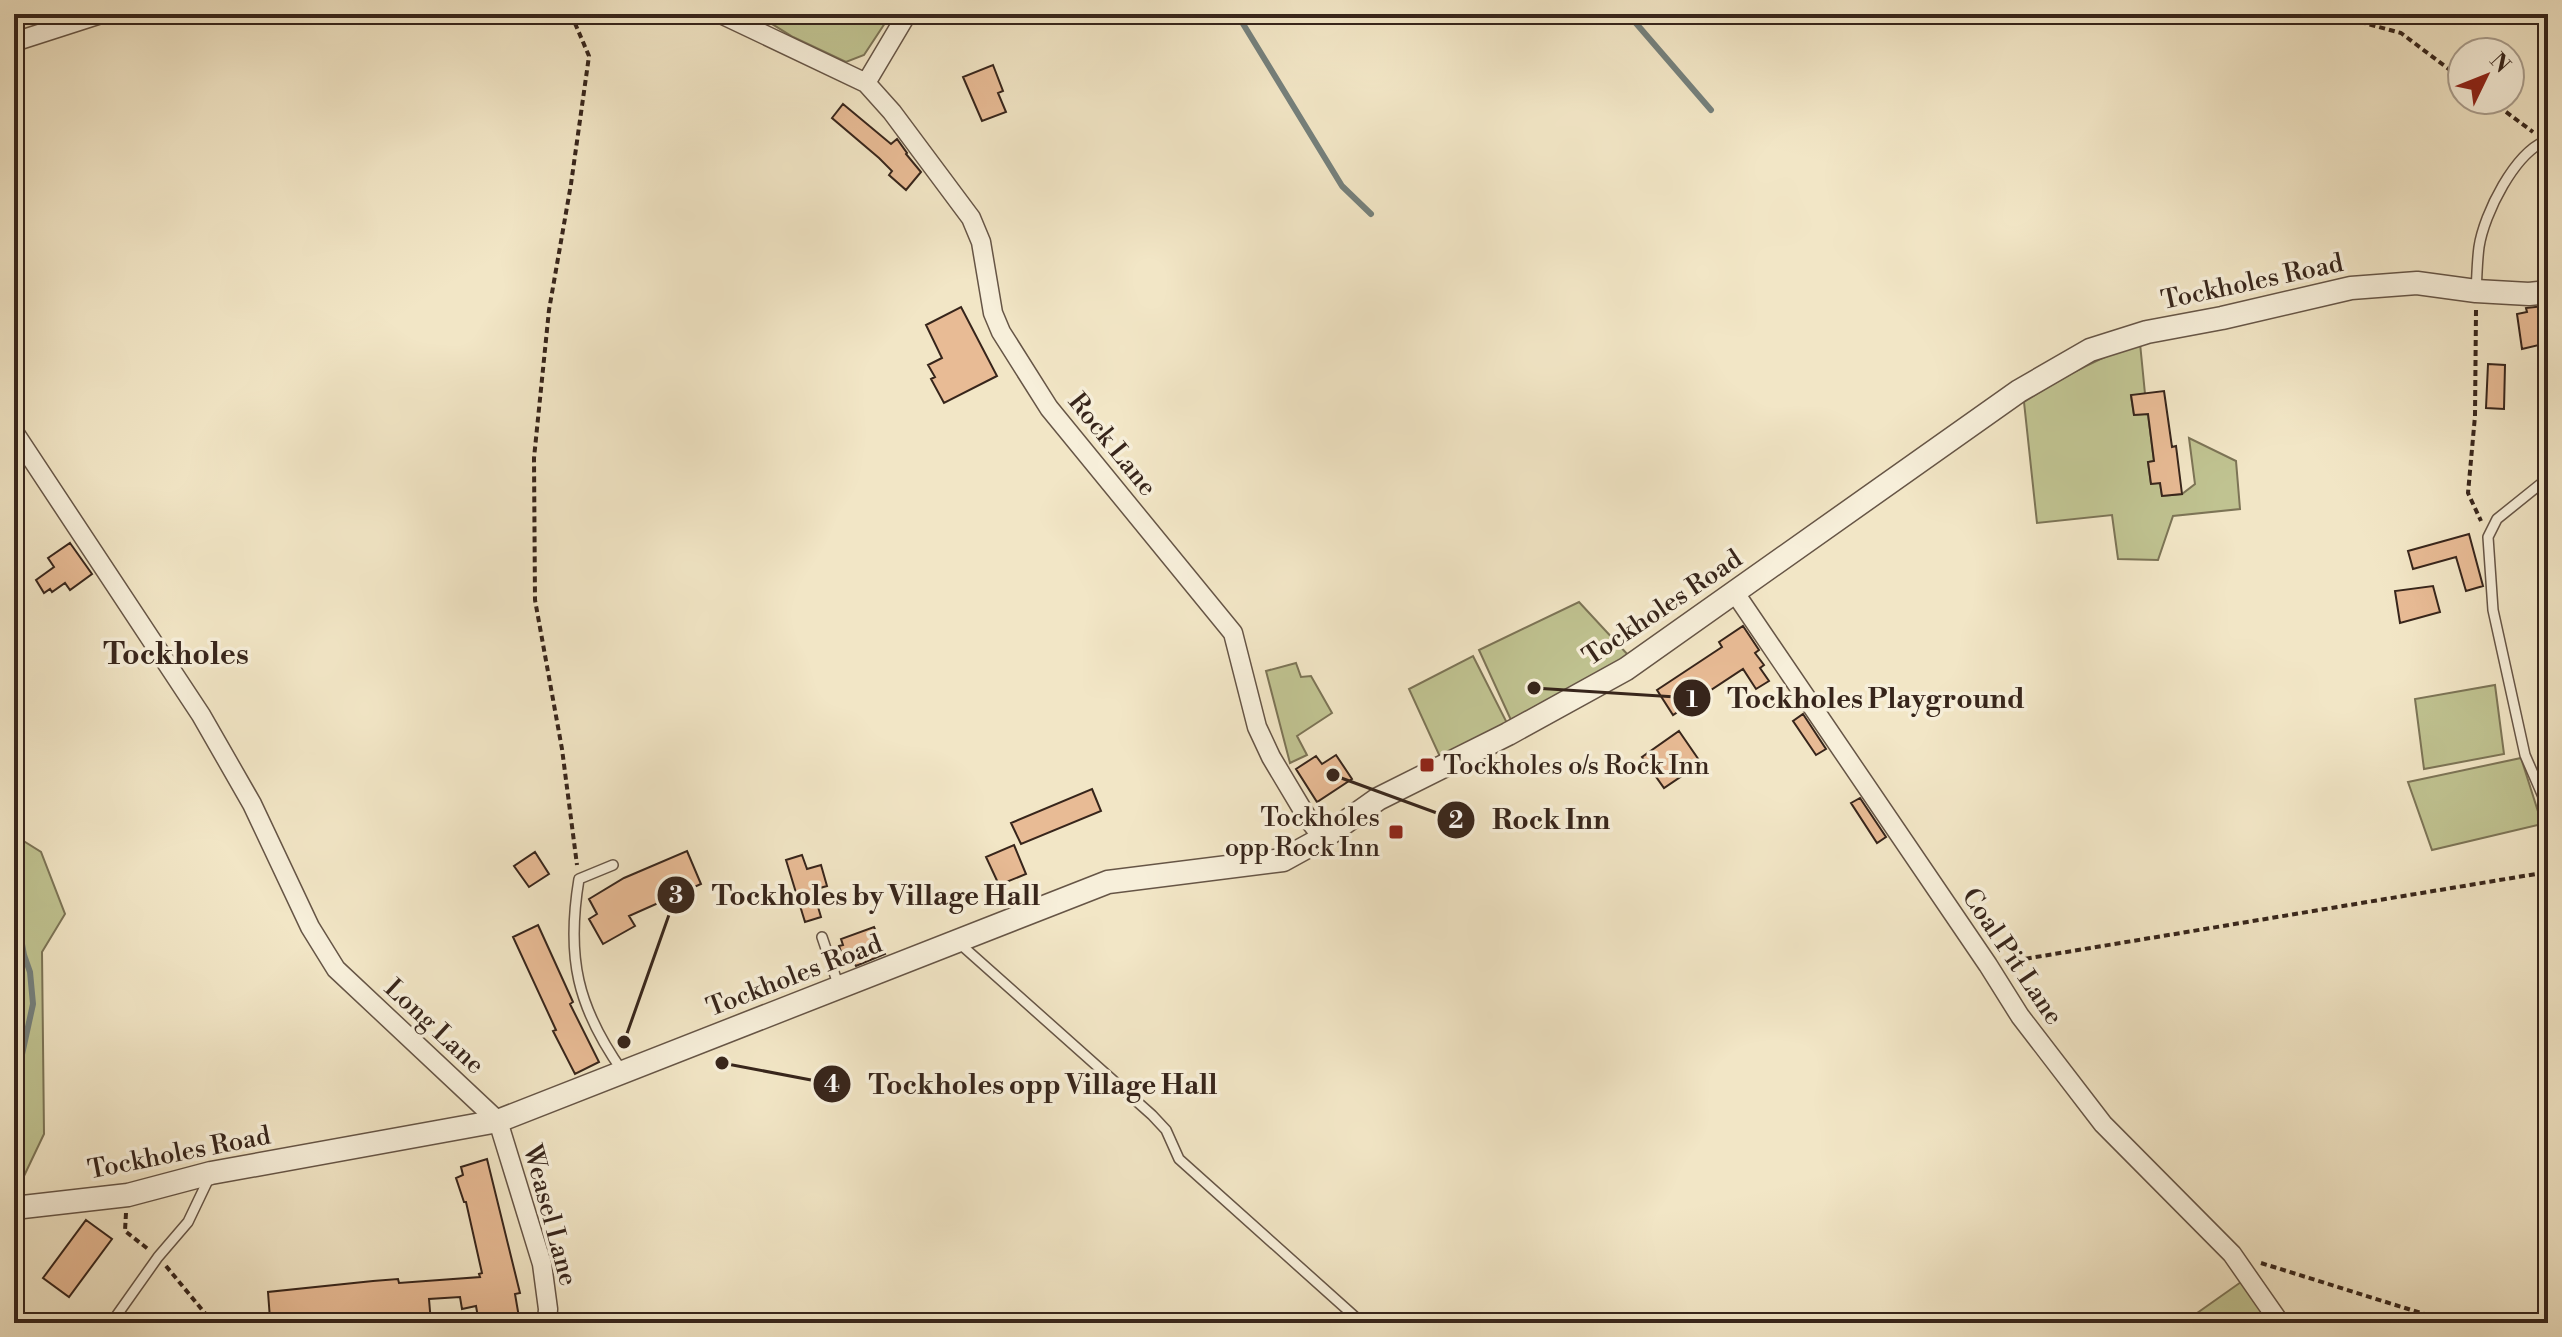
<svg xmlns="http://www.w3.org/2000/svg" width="2562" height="1337" viewBox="0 0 2562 1337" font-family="'Libre Bodoni',serif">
  <rect width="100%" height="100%" fill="#f2e6c6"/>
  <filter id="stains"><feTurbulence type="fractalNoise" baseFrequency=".0025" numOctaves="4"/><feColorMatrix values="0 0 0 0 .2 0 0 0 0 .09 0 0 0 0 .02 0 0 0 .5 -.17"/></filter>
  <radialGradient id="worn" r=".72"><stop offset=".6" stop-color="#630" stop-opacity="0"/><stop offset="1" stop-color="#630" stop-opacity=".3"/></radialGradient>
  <!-- green -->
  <path fill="#c0c391" stroke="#7c7456" stroke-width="2" d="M756 14H891L864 55 846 62 793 37Z
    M2140 343 2145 394 2131 396 2134 415 2148 414 2154 461 2148 462 2151 484 2160 483 2162 496 2182 494 2195 484 2189 438 2236 461 2240 509 2173 516 2158 560 2118 559 2112 515 2037 523 2024 402C2062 377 2097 358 2140 343Z
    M1579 602 1629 656 1511 720 1479 650Z
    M1473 656 1509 727 1441 759 1409 689Z
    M1296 663 1301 677 1311 676 1332 713 1297 736 1307 755 1290 763 1266 671Z
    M2495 685 2504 754 2424 769 2415 699Z
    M2521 758 2542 824 2432 850 2408 782Z
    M14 835 41 852 65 914 42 952 44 1134 14 1197Z
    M2241 1282 2270 1319 2267 1323H2183Z"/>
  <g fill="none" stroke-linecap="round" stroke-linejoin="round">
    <!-- stream -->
    <path stroke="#75807c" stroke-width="6" d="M1237 14 1342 186 1371 214
      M1628 14 1711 110
      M14 900 24 955 30 972 33 1004 14 1091"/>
  </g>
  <!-- building -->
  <path fill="#e8bb95" stroke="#37251b" stroke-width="2" d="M993 65 1003 91 998 93 1006 112 982 121 963 77Z
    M843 104 891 144 897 139 907 153 906 154 921 172 906 190 889 175 892 171 879 158 832 118Z
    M2544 306 2548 337 2541 339 2543 344 2522 349 2517 314 2527 312 2526 308Z
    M961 307 997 376 944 403 931 379 935 377 928 365 942 358 926 325Z
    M2488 364 2505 365 2504 409 2486 408Z
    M2164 391 2172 447 2176 446 2182 494 2162 496 2160 483 2151 484 2148 462 2154 461 2148 414 2134 415 2131 395Z
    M2469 534 2483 586 2466 591 2456 557 2413 569 2408 551Z
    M70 543 92 574 70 590 65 583 52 592 50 589 44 593 36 580 54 567 48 558Z
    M2433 586 2440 612 2400 623 2395 591Z
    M1743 626 1759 650 1755 653 1764 665 1760 668 1769 681 1756 689 1743 669 1673 715 1657 690 1722 647 1719 642Z
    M1803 714 1826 749 1816 755 1793 721Z
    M1679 731 1701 763 1664 788 1642 757Z
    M1336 755 1352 779 1317 802 1296 769 1316 756 1322 764Z
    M1092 789 1101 811 1021 844 1011 823Z
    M1860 798 1886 837 1877 843 1851 803Z
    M1014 845 1026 874 999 885 986 857Z
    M687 851 701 884 629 916 635 926 603 944 589 919 597 914 589 899 624 878Z
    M535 852 549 874 529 887 514 866Z
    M802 855 807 869 821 865 827 886 813 890 821 917 805 922 786 860Z
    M538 925 573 1002 570 1004 599 1062 575 1074 553 1031 556 1030 513 937Z
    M874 927 885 954 856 966 854 962 846 965 839 946 843 945 841 939Z
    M487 1159 520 1293 515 1294 520 1323H479L476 1306 462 1309 460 1297 429 1299 431 1323H407L406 1315 307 1322 306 1317 270 1319 268 1292 373 1281 398 1279 399 1283 480 1277 479 1274 482 1273 466 1202H464L456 1178 463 1175 461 1167Z
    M86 1220 112 1239 69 1297 43 1278Z"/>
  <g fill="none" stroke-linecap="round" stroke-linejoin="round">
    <!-- service casing -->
    <g stroke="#665546" stroke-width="12">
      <path id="service" d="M2476 291C2477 277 2477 262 2479 247 2484 214 2515 151 2548 140
        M2548 478 2497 519 2488 537 2493 610 2525 755 2548 808
        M613 865 579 879C566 957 577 1007 623 1072
        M822 937 839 987
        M959 943 1152 1115 1166 1130 1179 1159 1362 1323
        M112 1322 158 1257 188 1222 210 1176"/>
    </g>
    <!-- minor casing -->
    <g stroke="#665546" stroke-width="21">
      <path id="minor" d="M721 14 866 83 892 112 971 218 981 242 993 313 1001 332 1049 408 1233 633 1257 727 1271 757 1308 819 1323 838
        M14 42 101 14
        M866 83 907 14
        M14 432 201 715 252 804 310 927 336 969 498 1121 542 1264 548 1309 547 1323
        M1735 593 1988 965 2020 1016 2103 1124 2232 1254 2280 1323"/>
    </g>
    <!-- tertiary casing -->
    <g stroke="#665546" stroke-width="25">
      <path id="tertiary" d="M14 1208 128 1195 211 1173 498 1121 1108 882 1283 860 1323 838 1378 799 1508 734 1626 669 2019 391 2090 350 2147 332 2222 318 2351 288 2417 283 2476 291 2529 294 2548 292"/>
    </g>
    <!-- path -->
    <path stroke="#37251b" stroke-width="4" stroke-dasharray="6 4" stroke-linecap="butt" d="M571 14 589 56 571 184 549 310 534 458 535 600 562 749 577 865
      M1976 14 1987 17 2012 14
      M2331 14 2401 33 2462 79
      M2490 100 2533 132
      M2476 310 2475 416 2468 493 2481 521
      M2006 962 2548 872
      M126 1213 125 1231 148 1249
      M2261 1263 2453 1323
      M166 1266 213 1323"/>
    <!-- service -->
    <use href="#service" stroke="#f7efda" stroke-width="9"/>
    <!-- minor -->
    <use href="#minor" stroke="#f7efda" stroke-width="18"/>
    <!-- tertiary -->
    <use href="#tertiary" stroke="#f7efda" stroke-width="22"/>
  </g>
  <!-- markers -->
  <g fill="#8f2418" stroke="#f7efda" stroke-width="3">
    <rect x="1419" y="757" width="16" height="16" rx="4"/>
    <rect x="1388" y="824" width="16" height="16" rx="4"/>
  </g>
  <g text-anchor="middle" stroke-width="7" stroke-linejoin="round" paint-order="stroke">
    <!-- street labels -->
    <g font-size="26" fill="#37251b" stroke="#f7efda">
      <text transform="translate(2252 281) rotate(-12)" y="9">Tockholes Road</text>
      <text transform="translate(1113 444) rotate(51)" y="9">Rock Lane</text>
      <text transform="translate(1662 607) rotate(-34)" y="9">Tockholes Road</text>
      <text transform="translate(2013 956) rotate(56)" y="9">Coal Pit Lane</text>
      <text transform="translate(794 975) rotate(-21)" y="9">Tockholes Road</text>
      <text transform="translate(435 1026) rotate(43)" y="9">Long Lane</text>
      <text transform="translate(179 1152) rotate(-11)" y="9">Tockholes Road</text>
      <text transform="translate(551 1215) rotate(75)" y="9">Weasel Lane</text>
    </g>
    <!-- poi labels -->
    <g font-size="26" fill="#37251b" stroke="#f7efda" text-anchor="start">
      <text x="1443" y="774">Tockholes o/s Rock Inn</text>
      <text x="1380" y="826" text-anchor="end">Tockholes<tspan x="1380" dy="30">opp Rock Inn</tspan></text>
    </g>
    <!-- quarter labels -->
    <g font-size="30" font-weight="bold" fill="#37251b" stroke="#f7efda">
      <text x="176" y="664">Tockholes</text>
    </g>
  </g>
  <!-- callouts -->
  <path fill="none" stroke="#37251b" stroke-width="3" d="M1534 688L1692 698M1333 775L1456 820M624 1042L676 895M722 1063L832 1084"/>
  <g fill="#37251b" stroke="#f7efda" stroke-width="3">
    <circle cx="1534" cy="688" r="8"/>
    <circle cx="1333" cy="775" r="8"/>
    <circle cx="624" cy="1042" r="8"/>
    <circle cx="722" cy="1063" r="8"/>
    <circle cx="1692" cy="698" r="20"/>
    <circle cx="1456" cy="820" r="20"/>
    <circle cx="676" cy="895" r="20"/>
    <circle cx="832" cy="1084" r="20"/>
  </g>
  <g font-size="24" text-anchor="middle" font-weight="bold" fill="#fff">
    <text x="1692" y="707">1</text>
    <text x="1456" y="828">2</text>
    <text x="676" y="903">3</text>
    <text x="832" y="1092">4</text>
  </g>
  <g font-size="28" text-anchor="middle" font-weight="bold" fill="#37251b" stroke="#f7efda" stroke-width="7" stroke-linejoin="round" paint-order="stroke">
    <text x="1876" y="708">Tockholes Playground</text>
    <text x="1551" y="829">Rock Inn</text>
    <text x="876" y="905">Tockholes by Village Hall</text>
    <text x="1043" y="1094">Tockholes opp Village Hall</text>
  </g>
  <!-- margin -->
  <rect width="2562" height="1337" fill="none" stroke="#f2e6c6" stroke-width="48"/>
  <rect x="16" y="16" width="2530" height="1305" fill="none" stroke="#37251b" stroke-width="4"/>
  <rect x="24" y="24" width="2514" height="1289" fill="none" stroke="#37251b" stroke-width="2"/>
  <!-- north arrow -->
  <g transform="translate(2486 76) rotate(47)"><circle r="38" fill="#f7efda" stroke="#aa9e8e" stroke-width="2"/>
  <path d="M0-6L14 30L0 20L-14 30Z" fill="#8f2418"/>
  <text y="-12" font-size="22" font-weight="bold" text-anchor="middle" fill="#37251b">N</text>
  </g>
  <rect width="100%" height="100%" filter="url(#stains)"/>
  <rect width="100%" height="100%" fill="url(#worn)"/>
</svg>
